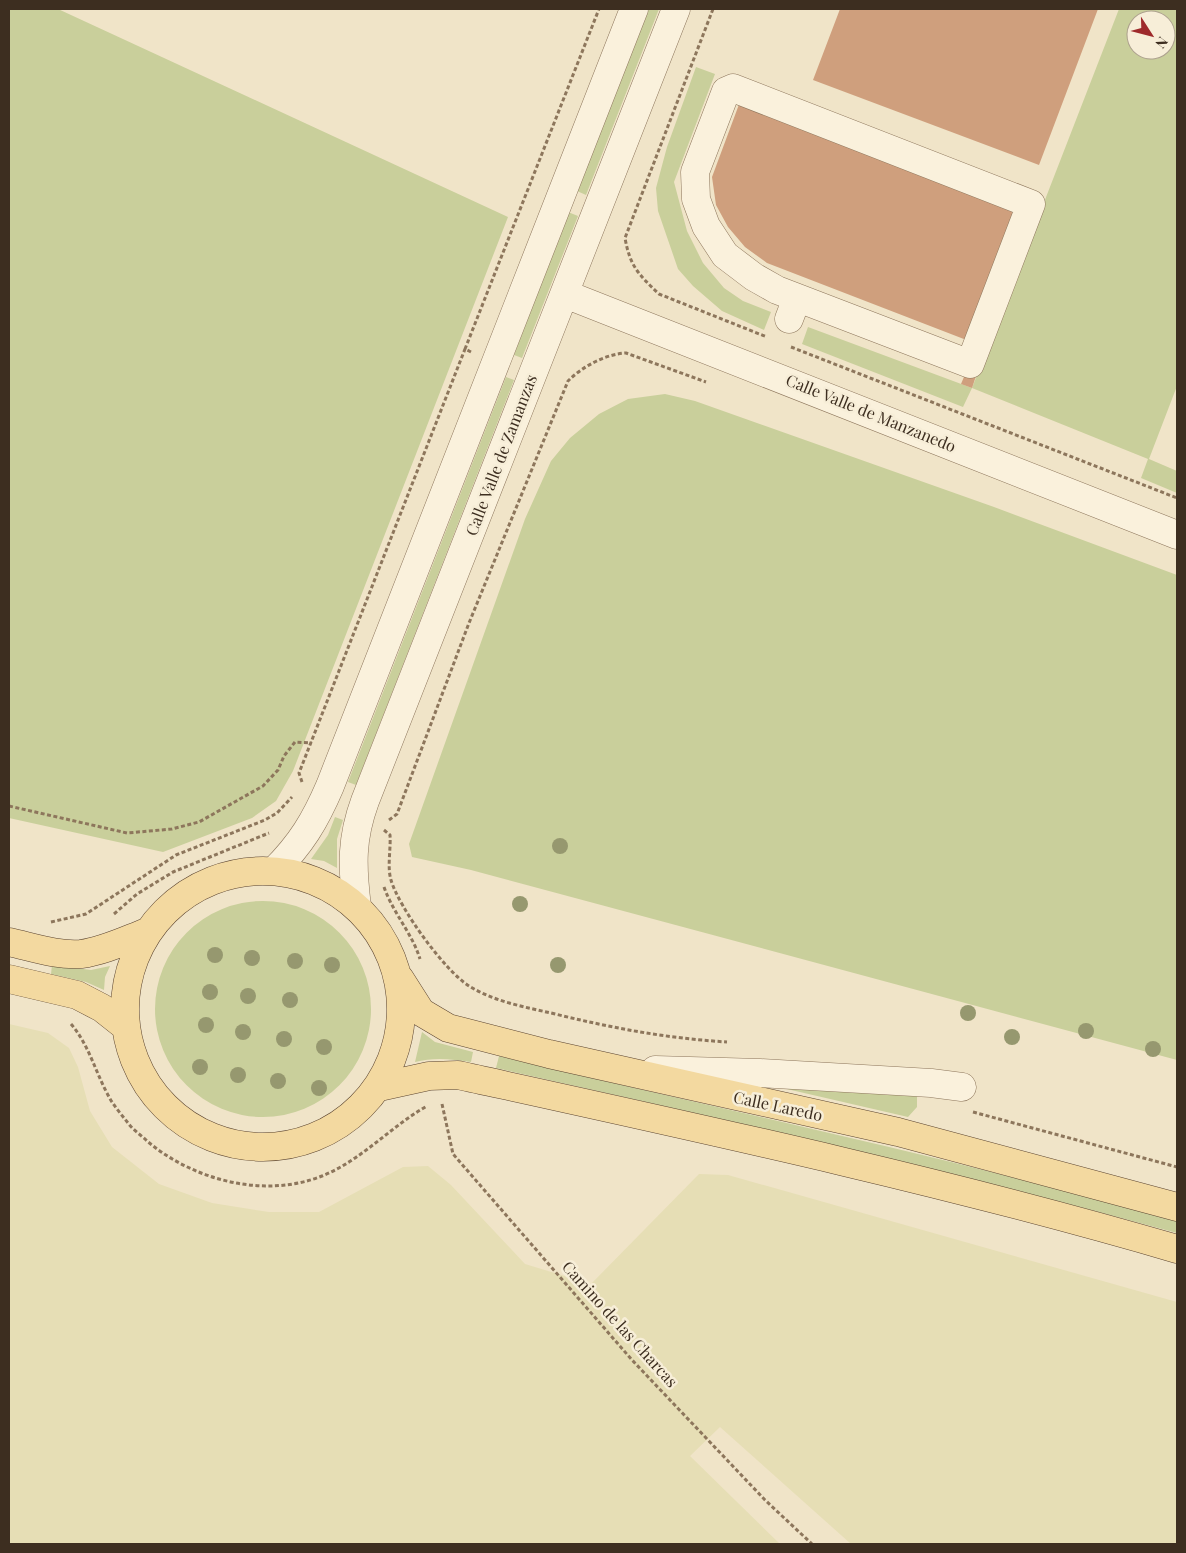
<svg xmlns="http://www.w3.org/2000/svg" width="1186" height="1553" viewBox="0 0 1186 1553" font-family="'Playfair Display',serif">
  <rect width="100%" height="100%" fill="#f0e4c8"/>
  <!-- farmland -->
  <path fill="#e6deb5" d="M9 1024 48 1033 69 1048 78 1067 90 1111 112 1147 159 1184 212 1203 269 1212H319L403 1167 428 1166 451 1185 525 1264 591 1284 699 1174 728 1175 1177 1302V1544H851L720 1427 690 1456 780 1544H9Z"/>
  <!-- green -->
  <path fill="#c9cf9b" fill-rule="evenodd" d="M9 9H58L508 217 293 771 276 801 252 818 163 852 9 818Z
    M649 9H659L586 195 577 191Z
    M1119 9H1177V386L1149 459 1177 471V493L1141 478 1148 459 972 388 963 407 802 344 808 327 972 388ZM1136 20H1166V50H1136Z
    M696 67 715 74 674 182 687 231 703 263 724 288 743 301 771 312 764 330 722 311 693 286 678 269 658 211 656 188 667 147Z
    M568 212 578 216 522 358 514 355Z
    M506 377 514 380 356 785 348 782Z
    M665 394 695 401 994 507 1177 575V1060L471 870 412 857 409 844 525 519 551 461 570 438 599 414 628 399Z
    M335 817 343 820 337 839V868L324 861 311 859 328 835Z
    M155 1009a108 108 0 1 1 216 0a108 108 0 1 1-216 0Z
    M52 965 91 970 110 966 105 977 104 990 86 982 51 974Z
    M422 1032 435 1042 473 1052 471 1062C451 1059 434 1057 415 1062Z
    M499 1056C725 1110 953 1158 1177 1221V1233C952 1172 724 1119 496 1068Z
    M757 1082 917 1094V1107L908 1117Z"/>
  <!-- building -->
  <path fill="#cf9f7d" d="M840 9H1098L1039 165 813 80Z
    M741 99 1022 207 969 341 767 263 745 247 728 227 716 205 712 177Z
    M966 372 976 376 972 388 961 384Z"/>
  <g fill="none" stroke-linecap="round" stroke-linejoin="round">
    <!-- minor casing -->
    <g stroke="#8d765c" stroke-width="29">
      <path id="minor" d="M733 88 1031 204 970 364 777 290 754 277 725 255 706 226 696 199 695 172 726 91Z
        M565 294 1177 535
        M789 319 797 298
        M274 871C301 844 315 821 330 786L634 9
        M357 907C352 866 351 839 365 801L676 9
        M655 1070 760 1073 931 1083 962 1087"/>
    </g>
    <!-- major casing -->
    <g stroke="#5b4430" stroke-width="29">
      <path id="major" d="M125 1009a138 138 0 1 1 276 0a138 138 0 1 1-276 0Z
        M9 942C32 947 58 956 81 954 104 951 126 940 147 932
        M9 979 77 995 102 1008 126 1027
        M400 979 421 1012 448 1028 549 1054 898 1132 1177 1207
        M379 1087 429 1076 458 1075C699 1128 941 1180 1177 1249"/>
    </g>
    <!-- path -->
    <path stroke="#8d765c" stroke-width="3" stroke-dasharray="4 2.5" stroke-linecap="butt" d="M713 9 625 238C630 266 638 274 659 294L767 337
      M791 347 1177 498
      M471 352 465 349 599 9
      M302 782 299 773 465 349
      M9 806 127 833 172 829 199 822 263 786 278 770 284 756 295 742 312 743
      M389 820 397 814 469 623 568 381C583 366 606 354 626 353L706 382
      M384 830 390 835C391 849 387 867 391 880 399 908 445 971 469 986 493 1001 524 1007 551 1013 612 1028 664 1038 727 1042
      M384 887C393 913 412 933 420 959
      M114 914 137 894 173 872 269 833
      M51 922 86 914 176 855 265 820 277 813 292 797
      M71 1024C89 1045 95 1071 108 1095 113 1105 121 1114 128 1123 133 1130 141 1135 147 1141 193 1180 264 1199 322 1176 362 1160 390 1127 427 1106
      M442 1104 453 1154 632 1360 765 1500 812 1544
      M973 1112 1177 1167"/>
    <!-- minor -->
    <use href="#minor" stroke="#faf1dc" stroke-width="28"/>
    <!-- major -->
    <use href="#major" stroke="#f3d9a0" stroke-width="28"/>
  </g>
  <!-- trees -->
  <g fill="#96986f">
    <circle cx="560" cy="846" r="8"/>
    <circle cx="520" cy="904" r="8"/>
    <circle cx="215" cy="955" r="8"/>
    <circle cx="252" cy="958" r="8"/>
    <circle cx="295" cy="961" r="8"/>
    <circle cx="332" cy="965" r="8"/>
    <circle cx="558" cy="965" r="8"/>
    <circle cx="210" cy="992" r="8"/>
    <circle cx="248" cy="996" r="8"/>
    <circle cx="290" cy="1000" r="8"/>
    <circle cx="968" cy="1013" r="8"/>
    <circle cx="206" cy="1025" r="8"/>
    <circle cx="1086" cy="1031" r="8"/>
    <circle cx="243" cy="1032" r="8"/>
    <circle cx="1012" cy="1037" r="8"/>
    <circle cx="284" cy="1039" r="8"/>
    <circle cx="324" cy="1047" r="8"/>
    <circle cx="1153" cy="1049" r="8"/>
    <circle cx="200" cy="1067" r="8"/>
    <circle cx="238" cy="1075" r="8"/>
    <circle cx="278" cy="1081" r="8"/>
    <circle cx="319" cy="1088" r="8"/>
  </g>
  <g text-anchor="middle" stroke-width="5" stroke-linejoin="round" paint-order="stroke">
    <!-- street labels -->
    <g font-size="16" fill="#3d2e20" stroke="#f7eed8">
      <text transform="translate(871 413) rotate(22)" y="6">Calle Valle de Manzanedo</text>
      <text transform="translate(501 455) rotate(-69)" y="6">Calle Valle de Zamanzas</text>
      <text transform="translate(778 1106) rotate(12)" y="6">Calle Laredo</text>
      <text transform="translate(620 1324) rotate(48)" y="6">Camino de las Charcas</text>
    </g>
  </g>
  <!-- border -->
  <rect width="1186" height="1553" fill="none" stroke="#3d2e20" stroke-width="20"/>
  <!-- north arrow -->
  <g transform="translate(1151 35) rotate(126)"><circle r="24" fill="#f7eed8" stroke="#ada18e"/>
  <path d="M0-4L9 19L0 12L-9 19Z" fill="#9e2a2b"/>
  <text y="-8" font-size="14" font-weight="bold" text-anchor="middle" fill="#3d2e20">N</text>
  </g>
</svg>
